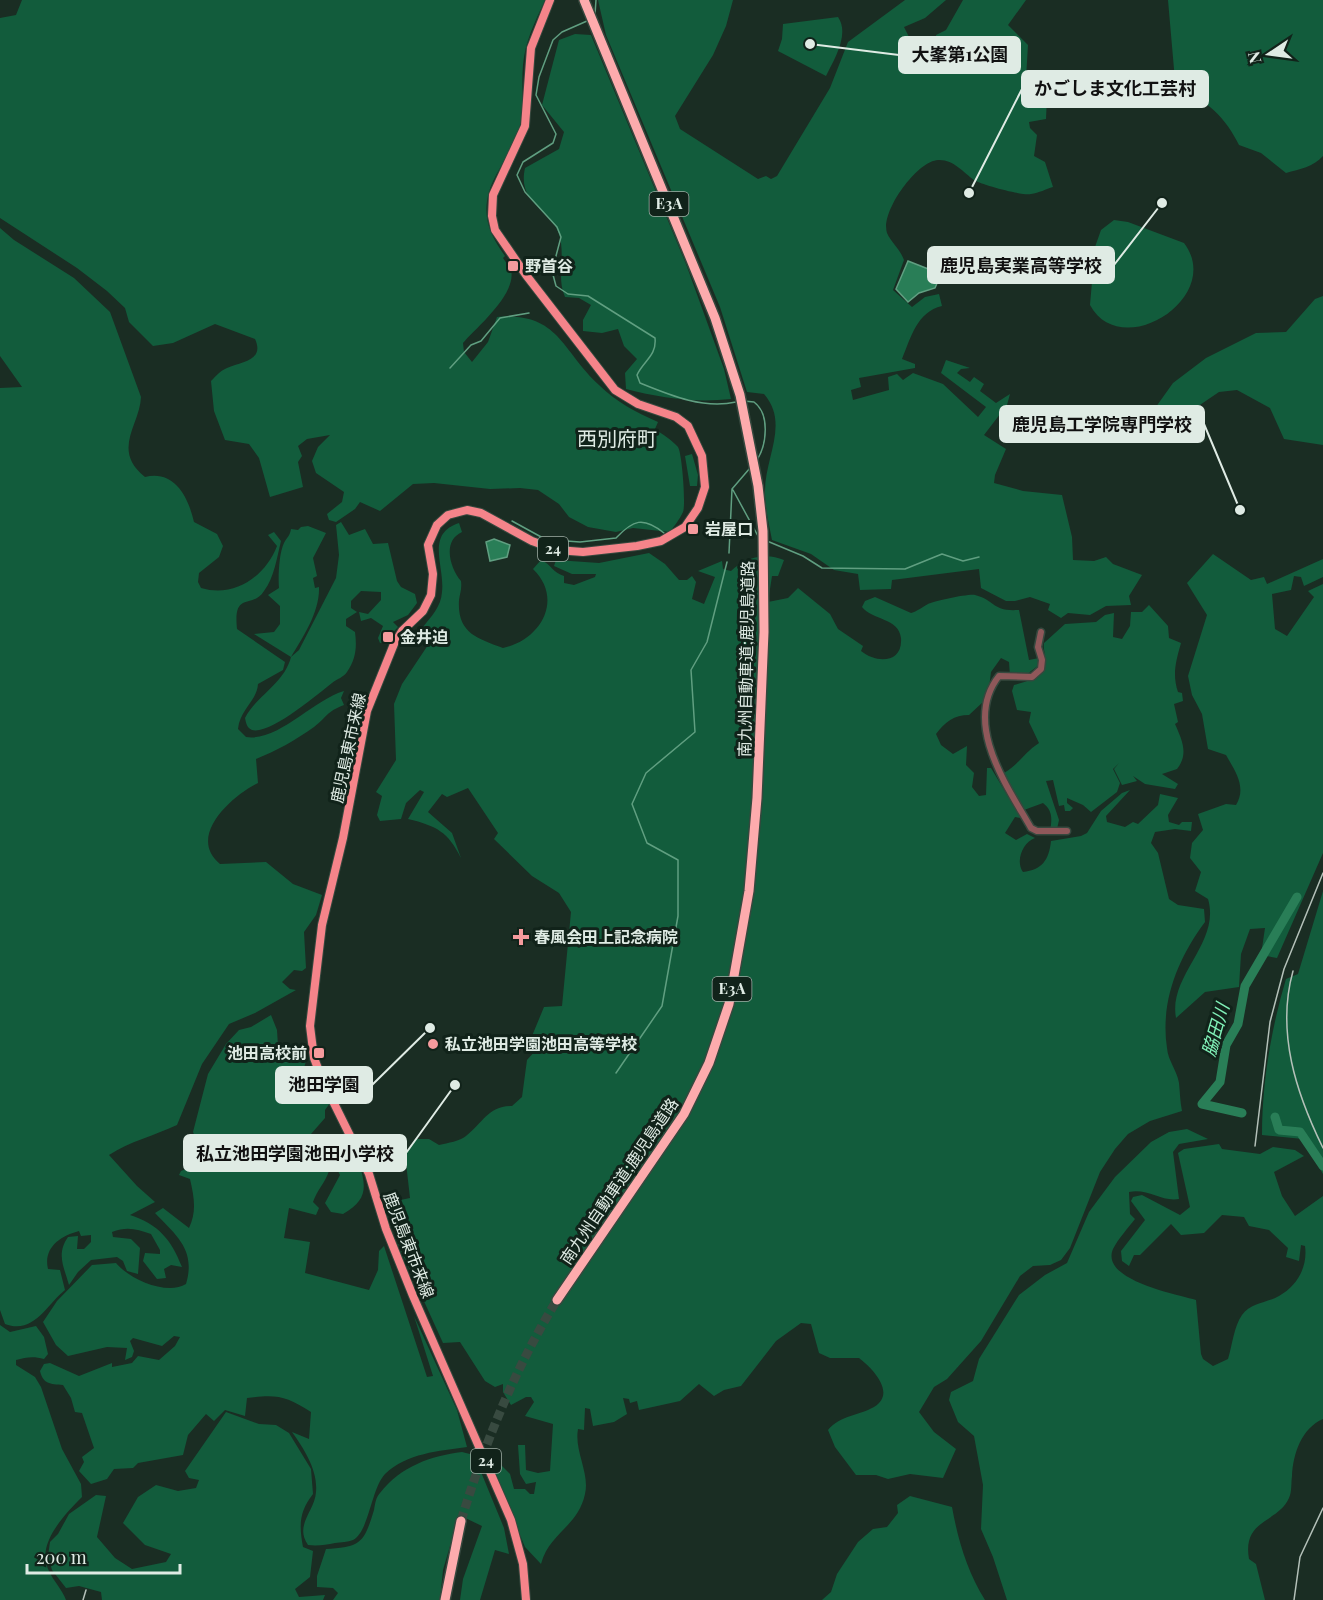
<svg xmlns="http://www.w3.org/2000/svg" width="1323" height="1600" viewBox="0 0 1323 1600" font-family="'Playfair Display','Noto Sans JP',serif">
  <rect width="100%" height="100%" fill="#1a2d23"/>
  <!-- green -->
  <path fill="#125c3c" d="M22 0H545C535 22 525 41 523 65 521 87 525 108 519 130 512 155 491 174 487 201 484 223 493 239 505 256L503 258C505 261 509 266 511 270 517 294 477 327 463 343L464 352 472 362 488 342 497 317C559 312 561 350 599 385 616 402 636 412 658 422L655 429C662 434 672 440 678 447 682 453 686 505 683 512 680 519 674 526 670 532L633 528 616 532 588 527 569 517 559 504 538 490 520 488 490 489 434 483 413 484 380 511 360 502 355 509 336 522 329 520 327 514 342 502 344 492 316 473 312 461 318 447 330 435 307 439 298 446 302 456 298 462 303 487 270 497 259 458 249 444 225 440 214 411 211 381C216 376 220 371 227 368 241 362 265 361 255 339L215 324 173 343 153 346 129 322 125 308 107 291 77 268 0 218V18L16 15Z
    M598 0H733L726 26 713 55 675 116 680 129 758 179 766 176 771 179 777 176 830 88 848 42 905 0H946L925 18 904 27 915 49 927 51 938 45 936 35 946 30 963 0H1026L1008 25 1028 45 1025 95 1047 97 1046 119 1029 122 1030 128 1037 135 1034 156 1045 162 1053 187C1046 189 1039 193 1031 194 1023 196 982 185 974 180 963 172 953 159 938 160 917 161 880 212 887 233 891 242 900 249 904 260L893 290 912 307 925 297 939 294 942 306C917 312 911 337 902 359L915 364V368L859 378 861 387 851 390 853 400 889 390 888 377 897 374 903 380 913 373 943 384 978 417 986 407 941 373 946 360 970 368 961 369 957 373 970 382 974 377 984 384 980 391 996 403 1010 394 1007 405 984 435 1006 449 995 475 994 483 1023 491 1062 495 1072 537 1073 560 1094 561 1106 557 1113 564 1142 575 1129 596 1131 605 1106 606 1090 615 1068 613 1061 618 1048 610 1050 604 1030 597 1015 601H1006L981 588 979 569 892 580 891 589 860 590 858 574 834 570 811 554 772 540C769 524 765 508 765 493 764 458 790 424 764 394L747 392 720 307 606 35Z
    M1168 0H1323V156C1313 167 1300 169 1286 173L1261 153 1239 145C1227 120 1205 95 1176 92Z
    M838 17C850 34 834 60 826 76L778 51 782 39 783 24Z
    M575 34 591 35 686 264 724 369 731 399C694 403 661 398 626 389L625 373 637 359 624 346 618 329 602 333 583 331V320L591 305 579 298 565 297C556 276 566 257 559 234 550 207 517 204 525 168L559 149 564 132 542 105 559 40Z
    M1114 220 1128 222 1184 243C1225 297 1121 363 1090 305L1095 247 1101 230Z
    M0 228 14 240 74 278 110 312 141 397C140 425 111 450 145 477 174 470 188 496 194 522L217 534 223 546 219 557 199 573 198 582 201 588C234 598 265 577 277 546L268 535 274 532 281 541C277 557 274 578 264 591 252 610 233 590 237 629L285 662 283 670 258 684C257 701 240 709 238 729L246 737C278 742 313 700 344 691L341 698 344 705C326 712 328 716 314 727 296 740 276 751 256 759L258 783C233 795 186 836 220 864L266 862 293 884 322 895 316 915 304 932 306 968 302 971 294 970 282 982 290 989 296 990 255 1013 229 1024 202 1064 177 1125C154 1136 130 1141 109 1155L137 1186 155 1202 130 1215C158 1224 171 1239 182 1267L171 1265 164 1269 166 1278 157 1279 143 1261 145 1253 160 1254V1250L151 1234C137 1229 127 1226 112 1232L113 1237 131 1239 140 1248 138 1274 127 1271 123 1261 117 1257 91 1260 78 1272 69 1285C64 1267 56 1254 68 1237L78 1236 77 1249H84L91 1242V1235L81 1236 79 1231C60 1236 43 1248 48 1269L60 1270 65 1290C47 1304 34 1335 5 1324L0 1310V388L22 387 0 356Z
    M1323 296V445L1284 439 1270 408 1237 390 1219 392 1185 415 1153 411 1173 383 1206 358 1256 333 1286 332 1315 299Z
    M692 454 698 475 697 486H690L685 456Z
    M341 522 349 535 365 529 373 544 388 543 397 581 401 587 415 594 417 603 408 615 393 622 398 627 384 642 380 643 378 638 383 626 371 618 361 621 359 612 368 614 381 600V592L361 591 351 601V608L357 612 346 619V626L355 632C357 647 356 659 347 672 344 677 337 679 332 683 318 694 270 735 252 730 247 728 246 723 245 718 257 695 284 684 291 657L254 634 274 632 280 624V606L268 595 279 588C278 577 279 553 284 543 287 537 290 536 291 529L298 530 301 527 308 526 326 533 313 558 317 576 313 578 315 588 319 587C320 612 303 637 291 657L299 650 336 578 339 555 336 525Z
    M459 523 462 532C442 541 450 568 461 581 462 589 460 593 459 600 457 633 477 638 503 648 541 640 564 599 533 569L541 560C551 564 553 573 564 576V583L574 585 595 577 596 574H572L554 566 556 560 599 563 649 553 665 564 679 580H687L692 576 696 582 692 599 704 604 715 577 698 571 722 561 723 569 731 571C746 557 766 552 784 560L778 576H772L768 602 788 598 798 588 830 614 838 629 863 646 861 651C877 664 903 663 901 638 899 618 872 620 862 607L865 601 875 597 911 613C918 611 922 607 928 604 933 601 971 593 975 595 995 600 992 612 1019 610L1029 660 1039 658V665L1026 675 1010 676 1009 662 1001 658 991 672 987 704 983 702 969 715C954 715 945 722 936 734L941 745 953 754 967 746 966 765 974 773 972 787 979 796 986 795 987 768H991L1021 818 1015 817 1005 833 1016 840 1027 834 1035 838C1023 842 1015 861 1023 872 1042 870 1049 860 1051 841L1081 836 1087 833 1101 811 1122 793 1130 790 1106 816 1107 822 1125 827 1133 822 1138 824 1158 805 1160 794 1178 798 1168 815 1169 822 1179 825 1182 822H1192L1191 831 1175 829 1155 832 1151 843 1158 853 1169 899 1178 905 1204 909 1205 922C1178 958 1160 1002 1167 1048 1168 1061 1177 1070 1179 1083 1180 1092 1180 1102 1182 1111L1150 1121 1128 1134 1115 1149 1100 1172 1070 1248 1061 1260 1050 1265 1033 1266 1020 1276 981 1341 947 1379 934 1387 919 1412 934 1432 956 1449 943 1478 910 1474 888 1479 876 1475H856L835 1447 828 1430C841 1415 858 1416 874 1407 897 1393 872 1368 859 1358H830L819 1353 811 1324 801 1323 776 1341 741 1386 724 1390 714 1396 699 1384 680 1401 639 1410 637 1401 630 1403 629 1399 623 1398 627 1414 614 1422 593 1426 590 1409 585 1408 584 1430 578 1429C574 1451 590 1473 585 1494 578 1527 549 1533 541 1564L525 1547 490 1463 494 1458 510 1474 514 1489H525L530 1494H534L536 1482 526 1484 520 1474 518 1445H525L526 1470 538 1473 550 1471 553 1424 525 1416 534 1402 531 1397H526L511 1405 503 1392V1384L495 1387 485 1381 460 1342 443 1343 398 1244 386 1203 410 1198 405 1154 417 1139H429L439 1145C448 1143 460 1141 466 1136 483 1123 488 1106 512 1106L522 1097 527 1060 535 1051 539 1039 532 1036 544 1007 562 1006 571 912 559 893 532 876 494 839 498 833 468 788 447 797 442 794 428 812 452 833 461 858C448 832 437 826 408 819L424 792 420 790 406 803 401 819 380 821 377 815 382 796 376 792 396 760 394 704 402 684 430 642 422 628C431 617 441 607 442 592 445 566 425 534 459 523Z
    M1213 554 1251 580 1264 577 1267 584 1323 559V577L1304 586 1301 577 1294 576 1291 590 1272 594 1275 629 1287 636 1314 597 1308 591 1323 584V853L1277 958 1261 955 1265 928 1250 929 1241 954 1239 987 1205 992 1176 1018C1168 975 1221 943 1208 899L1195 891 1201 872 1190 858 1192 843 1203 830 1198 814 1226 804 1236 805C1247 787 1235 771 1226 755L1208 749 1202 714 1192 695 1188 676 1207 615 1187 583Z
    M1149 605 1168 626 1169 638 1181 643C1176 661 1172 674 1178 692L1182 693 1183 701 1174 704 1178 722 1175 724C1182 740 1189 754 1177 769L1162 774 1178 784 1175 789 1145 784 1133 776 1137 781 1122 785 1114 769 1119 763 1113 769 1120 783 1117 792 1091 812 1083 805 1067 798V803L1073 808 1070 811H1065L1064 805 1059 806 1053 780 1046 781 1059 820 1057 829 1050 831C1052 819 1053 811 1043 803L1024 810 1004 773C1019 764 1025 752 1039 743L1029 722 1031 712 1017 710 1012 691 1014 685C1028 681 1047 677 1045 658 1045 652 1043 649 1044 643L1065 624 1096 622 1105 615 1114 613 1113 637 1122 639 1130 626 1131 612H1142Z
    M1323 891V1174L1303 1139 1262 1135C1262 1083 1271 1029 1286 979L1298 974Z
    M271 1015 277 1030 278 1046 304 1050 308 1055 302 1074 330 1103 325 1110V1118L304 1142 307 1150 312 1149 321 1138C333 1145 344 1151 343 1166L359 1163C367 1188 367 1200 343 1214L331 1212 325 1203 340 1175 337 1169 329 1171C325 1183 317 1190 313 1202L319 1208 316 1215 289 1208 284 1238 310 1242 305 1273 369 1290 378 1270 379 1251 384 1246 427 1377 433 1376 414 1316 457 1410 467 1447C439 1451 407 1453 385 1474 371 1489 369 1532 353 1540 348 1542 341 1542 335 1543 326 1545 317 1546 308 1545 294 1525 315 1511 316 1492 318 1470 304 1449 292 1432L309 1439 311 1412C286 1396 277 1394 247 1398L245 1416 225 1410 214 1421 206 1414 188 1435 183 1455 138 1463 133 1468 114 1469 107 1479 91 1484 79 1471 84 1462 82 1457 94 1448 82 1413 75 1412 71 1398 63 1385C50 1384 43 1384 40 1371L44 1364 50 1363 79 1376 112 1363V1367L132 1363 138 1356 159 1360 175 1346 180 1337 174 1336 162 1346 133 1338 130 1341 134 1351 132 1357 125 1360 127 1348 107 1347 68 1356 56 1345 43 1322 57 1301 92 1265 116 1263C129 1279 167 1296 186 1284 196 1250 177 1236 155 1213L163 1208 189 1228C197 1211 194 1197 190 1179L179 1175 181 1171 186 1169 197 1141 193 1132 208 1074 226 1044 239 1030 251 1027Z
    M1187 1129 1208 1139 1179 1144 1173 1152 1179 1199C1161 1202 1148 1188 1129 1192L1130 1214 1135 1219C1128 1228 1118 1239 1113 1249 1100 1280 1176 1294 1196 1300L1201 1354 1203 1359 1213 1366 1228 1359C1232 1346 1234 1326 1242 1315 1251 1302 1267 1303 1279 1296 1297 1286 1308 1267 1305 1246L1301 1245 1299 1261 1286 1257 1288 1248 1269 1230 1249 1226 1244 1217 1222 1215 1204 1233 1181 1235 1171 1224 1140 1255H1134L1129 1266 1122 1261 1121 1251 1145 1220 1131 1201 1133 1197 1142 1195 1180 1215 1190 1207 1178 1153 1184 1149 1219 1144 1222 1149 1260 1154 1273 1147 1295 1150 1304 1156 1274 1172 1282 1196 1295 1216 1323 1196V1419C1302 1428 1293 1453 1292 1476 1291 1483 1292 1492 1289 1498 1278 1523 1242 1519 1249 1559L1256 1564 1265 1600H1007L993 1557 981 1529 983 1485 974 1436 958 1422 949 1400 951 1392 973 1381 979 1359 1019 1295 1045 1275 1067 1263 1089 1212 1115 1177 1151 1142 1169 1132Z
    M0 1325 10 1332 36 1326 44 1337 48 1354 44 1359C34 1356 26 1357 16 1360V1365L35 1377 41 1387 62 1449 81 1484 82 1497C64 1515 35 1545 49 1571 54 1582 62 1589 66 1600H0Z
    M226 1412 259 1424 276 1425 289 1433 311 1469 313 1494C299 1512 299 1525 303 1547L313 1551 310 1577 295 1589 299 1597 325 1595 323 1600H102L101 1592 79 1586 66 1588 52 1570 48 1556 50 1542 58 1534 69 1514 96 1495 106 1496 97 1537 115 1558 132 1569 166 1562 171 1554 145 1545 123 1523 138 1497 156 1485 178 1491 196 1488 199 1480 189 1478 185 1471Z
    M462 1452 474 1455 504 1528 509 1554 495 1550 480 1600H460L463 1579 482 1526 459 1515 443 1570 440 1600H333L338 1593 333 1588 317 1587V1576L326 1549C361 1547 364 1543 374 1510 375 1504 376 1497 380 1493 401 1466 431 1456 462 1452Z
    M910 1496 952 1507C958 1540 967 1571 985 1600H822L831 1592 837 1574 858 1542 873 1529 887 1527 898 1513 897 1505Z"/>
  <!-- water -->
  <path fill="#297e57" stroke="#609f81" stroke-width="1.5" d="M908 261 941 274 935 288 919 293 908 302 896 289Z
    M494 539 510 545 507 557 490 561 486 542Z"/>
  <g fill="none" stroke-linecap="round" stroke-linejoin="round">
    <!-- stream -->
    <path stroke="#609f81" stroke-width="1.5" d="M595 14 596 0
      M587 21 562 32 553 40 539 77 536 95 556 134 553 143 523 162 517 175 525 192 557 227 561 237 552 271 556 286 568 294 588 296 655 338C657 356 643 361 637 375L640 383C672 396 703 409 736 402
      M534 274 553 268
      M450 368 471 345 481 341 500 318 529 313
      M744 401 754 402C770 414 767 444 757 460
      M733 490 758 536
      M512 521 543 538 553 540 580 542 616 538C633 520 643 516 664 533
      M767 541 803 556 822 568 905 569 942 554 963 561 979 557
      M729 553 732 489 750 468
      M616 1073 662 1006 678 916V860L647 843 632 804 646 773 695 732 691 670 707 642 727 562"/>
    <!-- river -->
    <path stroke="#297e57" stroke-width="9" d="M1242 1113 1202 1104 1220 1082 1226 1045 1238 1024 1245 986 1297 897
      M1275 1117 1279 1130 1300 1132 1323 1166"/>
    <!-- motorway-tunnel -->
    <path stroke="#384a40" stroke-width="9" stroke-dasharray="9 4.5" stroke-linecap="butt" d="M461 1521C484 1445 515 1368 557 1300"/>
    <!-- tertiary casing -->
    <g stroke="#36483e" stroke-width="9">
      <path id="tertiary" d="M1041 632 1038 647 1042 660 1041 669 1032 677 999 676C962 723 1007 786 1031 828L1037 831H1067"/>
    </g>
    <!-- primary casing -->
    <g stroke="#36483e" stroke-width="10">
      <path id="primary" d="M526 1600 523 1564 511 1520 413 1296 386 1229 369 1174 322 1079 314 1058 310 1026 322 925 343 838 367 711 394 644 402 631 423 611 431 595 433 574 428 545 437 525 448 515 467 510 481 513 532 541 557 550 583 552 637 546 661 541 685 527 698 508 705 487 702 456 688 426 676 417 638 404 615 390 526 275 495 230 492 216 493 195 525 126 531 48 550 0"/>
    </g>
    <!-- motorway casing -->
    <g stroke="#36483e" stroke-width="12">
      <path id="motorway" d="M557 1300 684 1114 709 1063 729 1004 749 891 757 798 764 632 763 531 758 486 740 395 715 318 584 0
        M445 1600 461 1521"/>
    </g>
    <!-- tertiary -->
    <use href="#tertiary" stroke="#8f585a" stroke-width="6"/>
    <!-- primary -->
    <use href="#primary" stroke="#f5848a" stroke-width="8"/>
    <!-- motorway -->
    <use href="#motorway" stroke="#fdabad" stroke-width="9"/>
    <!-- rail -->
    <path stroke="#b4c1b9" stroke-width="1.5" d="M1293 971C1276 1032 1296 1093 1323 1148
      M1255 1146 1270 1022 1284 969 1323 873
      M83 1600 86 1590
      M1294 1600 1300 1557 1323 1508"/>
  </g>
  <!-- markers -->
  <g fill="#f59b9d" stroke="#11231a" stroke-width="2">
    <rect x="507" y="260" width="12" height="12" rx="3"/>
    <rect x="687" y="523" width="12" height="12" rx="3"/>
    <rect x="382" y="631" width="12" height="12" rx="3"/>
    <path d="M518 928h6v6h6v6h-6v6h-6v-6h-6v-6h6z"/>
    <circle cx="433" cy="1044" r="6"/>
    <rect x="313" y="1047" width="12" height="12" rx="3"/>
  </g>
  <g text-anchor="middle" stroke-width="6" stroke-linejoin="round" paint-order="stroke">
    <!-- shield labels -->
    <g fill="#11231a" stroke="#a1afa7" stroke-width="1.5">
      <rect x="649.5" y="192" width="39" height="24" rx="4.5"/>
      <rect x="538" y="537" width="30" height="24" rx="4.5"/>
      <rect x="712.5" y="977" width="39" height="24" rx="4.5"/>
      <rect x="471" y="1449" width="30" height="24" rx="4.5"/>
    </g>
    <g font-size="15" font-weight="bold" fill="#dfebe4">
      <text x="669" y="209">E3A</text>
      <text x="553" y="554">24</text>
      <text x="732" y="994">E3A</text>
      <text x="486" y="1466">24</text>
    </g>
    <!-- poi labels -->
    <g font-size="16" font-weight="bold" fill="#dfebe4" stroke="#11231a" text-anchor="start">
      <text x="525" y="272">野首谷</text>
      <text x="705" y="535">岩屋口</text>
      <text x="400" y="643">金井迫</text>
      <text x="534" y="943">春風会田上記念病院</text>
      <text x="445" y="1050">私立池田学園池田高等学校</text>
      <text x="307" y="1059" text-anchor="end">池田高校前</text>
    </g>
    <!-- street labels -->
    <g font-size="16" fill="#dfebe4" stroke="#11231a">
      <text transform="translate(746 659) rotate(-89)" y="6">南九州自動車道;鹿児島道路</text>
      <text transform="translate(348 748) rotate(-78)" y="6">鹿児島東市来線</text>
      <text transform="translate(619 1181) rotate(-56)" y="6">南九州自動車道;鹿児島道路</text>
      <text transform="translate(409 1245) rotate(69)" y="6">鹿児島東市来線</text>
    </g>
    <!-- water labels -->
    <g font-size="18" font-style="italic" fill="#81f2b9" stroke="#11231a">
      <text transform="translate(1216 1030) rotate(-74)" y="6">脇田川</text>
    </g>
    <!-- quarter labels -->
    <g font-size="20" fill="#dfebe4" stroke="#11231a">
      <text x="617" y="446">西別府町</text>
    </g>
  </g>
  <!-- callouts -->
  <path fill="none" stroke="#dfebe4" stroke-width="2" d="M810 44L899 55M969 193L1022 89M1162 203L1114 265M1240 510L1204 424M430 1028L372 1085M455 1085L406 1153"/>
  <g fill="#dfebe4" stroke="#11231a" stroke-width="2">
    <circle cx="810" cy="44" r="6"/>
    <circle cx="969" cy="193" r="6"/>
    <circle cx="1162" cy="203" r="6"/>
    <circle cx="1240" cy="510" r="6"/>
    <circle cx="430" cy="1028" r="6"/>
    <circle cx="455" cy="1085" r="6"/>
  </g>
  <g fill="#dfebe4" stroke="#dfebe4" stroke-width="2">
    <rect x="899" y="37" width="121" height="36" rx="6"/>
    <rect x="1022" y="71" width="186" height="36" rx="6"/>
    <rect x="928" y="247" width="186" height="36" rx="6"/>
    <rect x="1000" y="406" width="204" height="36" rx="6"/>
    <rect x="276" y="1067" width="96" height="36" rx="6"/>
    <rect x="184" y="1135" width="222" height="36" rx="6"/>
  </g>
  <g font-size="18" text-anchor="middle" font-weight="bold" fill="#111">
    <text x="960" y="61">大峯第1公園</text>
    <text x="1115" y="95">かごしま文化工芸村</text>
    <text x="1021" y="272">鹿児島実業高等学校</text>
    <text x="1102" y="431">鹿児島工学院専門学校</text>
    <text x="324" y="1091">池田学園</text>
    <text x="295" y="1160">私立池田学園池田小学校</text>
  </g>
  <!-- north arrow -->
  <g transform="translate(1269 54) rotate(257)" stroke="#11231a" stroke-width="4.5" paint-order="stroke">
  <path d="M0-4.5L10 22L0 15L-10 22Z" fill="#dfebe4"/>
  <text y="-9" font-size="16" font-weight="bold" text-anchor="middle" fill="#dfebe4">N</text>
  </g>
  <!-- scale -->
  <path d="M27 1564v9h153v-9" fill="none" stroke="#dfebe4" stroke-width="3"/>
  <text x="36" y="1564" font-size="18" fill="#dfebe4" stroke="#11231a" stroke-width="4.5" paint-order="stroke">200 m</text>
</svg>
